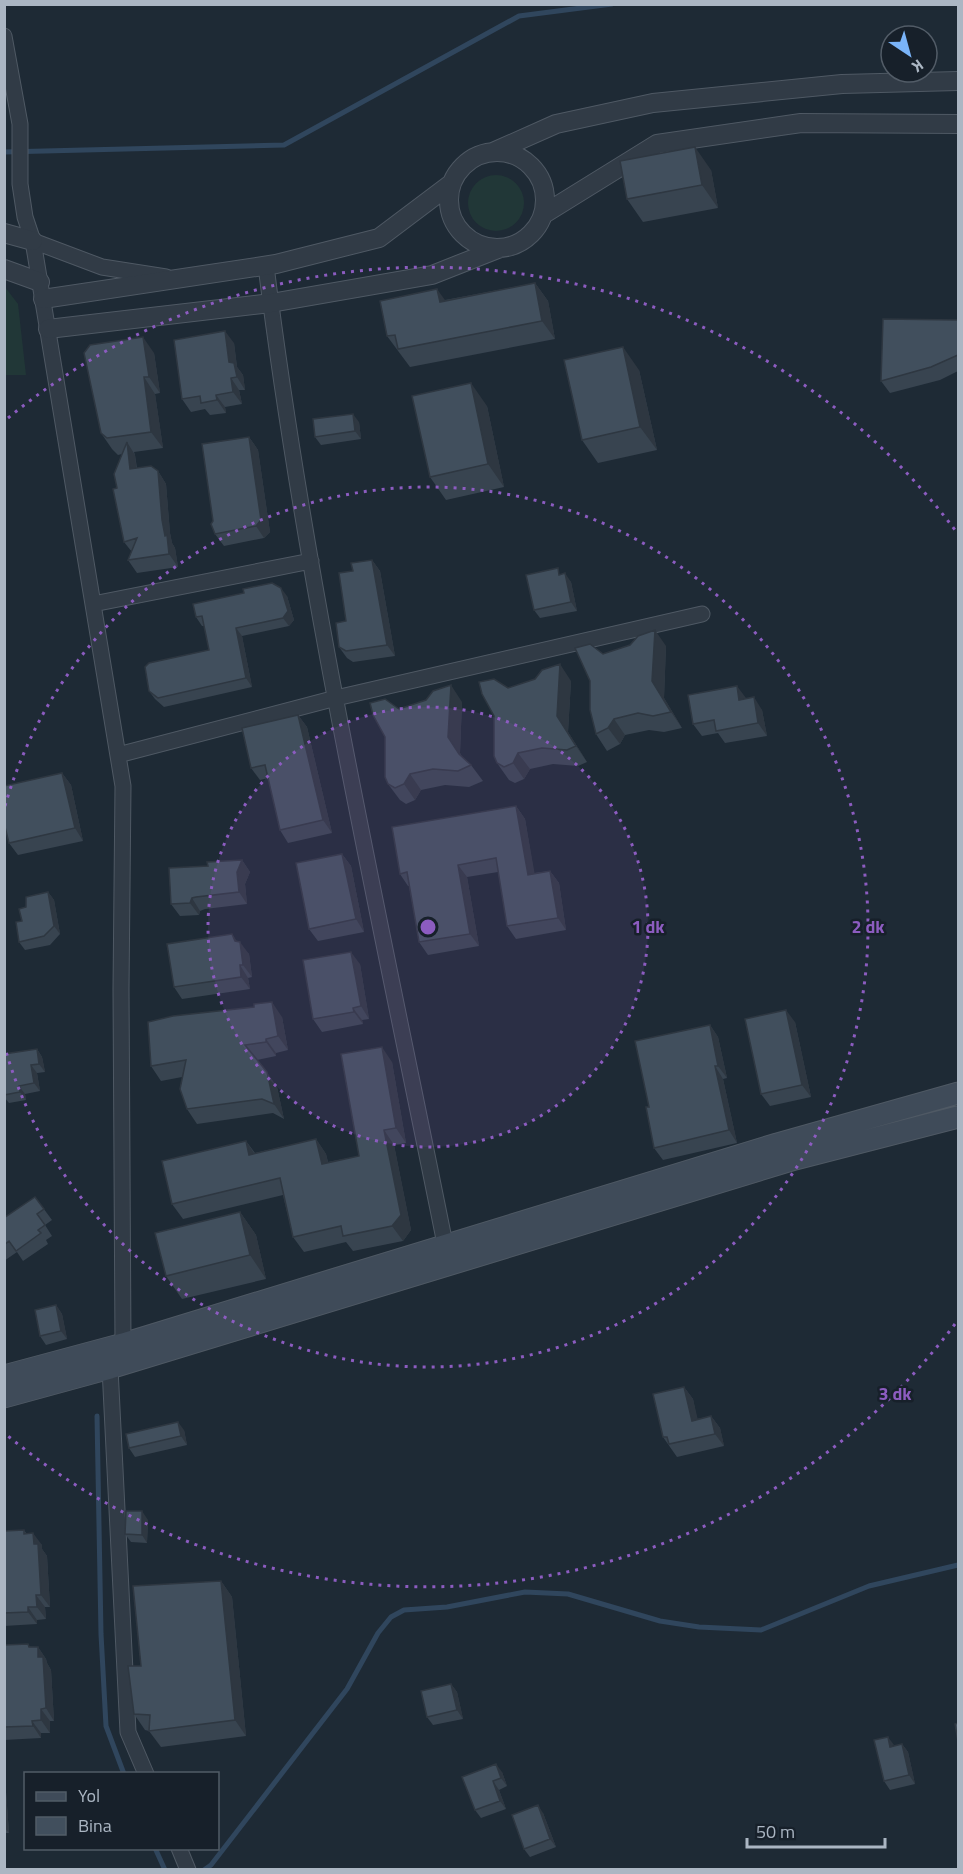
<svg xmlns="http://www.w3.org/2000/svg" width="963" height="1874" viewBox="0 0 963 1874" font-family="'Titillium Web',sans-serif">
  <rect width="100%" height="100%" fill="#1e2a35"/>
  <!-- green -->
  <path fill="#213737" d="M468 203a28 28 0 1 1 56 0a28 28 0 1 1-56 0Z
    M5 287 18 304 26 375H5Z"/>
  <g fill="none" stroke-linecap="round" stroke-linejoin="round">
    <!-- stream -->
    <path stroke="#30465d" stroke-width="5" d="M4 152 284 145 519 16 612 4
      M97 1416 101 1634 106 1726 124 1774
      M155 1848 165 1870
      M204 1870 211 1865 347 1689 378 1633 391 1617 404 1610 447 1607 525 1592 568 1594 660 1621 699 1627 761 1630 869 1586 958 1565"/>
    <!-- minor casing -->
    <g stroke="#4f5964" stroke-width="17">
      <path id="minor" d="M4 36 20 124V184L25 217 33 241 123 786 121 989 123 1344 110 1368 128 1732 146 1774
        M33 241 102 267 166 277
        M266 266C307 595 380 919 445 1244
        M93 604 311 561
        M118 755 336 698 702 614
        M179 1848 188 1870"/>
    </g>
    <!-- tertiary casing -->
    <g stroke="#4f5964" stroke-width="20">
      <path id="tertiary" d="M449 200a48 48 0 1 1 96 0a48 48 0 1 1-96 0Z
        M493 152 556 124 653 103 842 84 958 81
        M544 214 657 144 801 123 958 124
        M4 233 33 241
        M4 269 40 282
        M43 299 276 264 379 238 452 183
        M48 329 271 303 432 275 498 249"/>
    </g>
    <!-- secondary casing -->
    <g stroke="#4f5964" stroke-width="23">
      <path id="secondary" d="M4 1376 123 1344 777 1144 958 1093
        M4 1397 110 1368 795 1159 958 1117"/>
    </g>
    <!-- minor -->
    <use href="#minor" stroke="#313b46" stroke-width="15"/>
    <!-- tertiary -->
    <use href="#tertiary" stroke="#313b46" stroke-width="18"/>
    <!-- secondary -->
    <use href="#secondary" stroke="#3f4b59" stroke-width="21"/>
  </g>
  <!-- wall -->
  <path fill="#384450" d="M711 170 718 208 643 222 627 199Z
    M535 283 548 301 555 339 410 367 387 336 445 300Z
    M958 320V371L940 380 890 393 881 381Z
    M234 343 237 367 243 375 245 390H239L242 404 225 407 226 413 210 415 205 409 191 412 182 399Z
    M154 353 160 393 155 394 163 448 134 452 135 455 137 468 158 471 166 484 170 533 172 543 175 548 178 567 137 573 128 560 132 552 124 542 117 488 122 454 118 455 112 449 101 433Z
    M639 370 657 450 598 463 582 440Z
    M487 406 504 487 446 500 430 477Z
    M359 422 361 439 321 445 315 437Z
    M249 437 258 450 270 532 264 538 224 546 215 534 213 521Z
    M372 560 380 571 395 656 353 662 347 658 339 647 346 621 353 571Z
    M562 574 571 582 577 611 540 618 534 610Z
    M287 596 294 620 289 626 242 636 252 687 164 707 155 699 149 691 209 650 204 626H202L196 617Z
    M666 646 664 698 682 728 664 732 649 730 625 735 620 744 607 751 596 734 603 654Z
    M571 681 568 732 587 762 578 766 553 764 530 769 524 779 515 783 509 780 497 763 508 688Z
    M746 698 762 710 767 736 725 743 718 733 702 736 693 724Z
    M462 702 460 753 462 757 471 765 483 781 469 787 445 785 421 790 415 800 406 804 400 800 388 784 399 709Z
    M298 715 307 727 332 833 288 843 280 830 268 778 260 780 251 768Z
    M62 773 71 785 83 841 18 855 9 843Z
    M516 806 525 819 534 873 550 871 559 883 566 930 516 939 507 926 498 872 467 877 479 946 428 955 419 942 409 886H408L400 874Z
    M342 854 351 866 364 932 318 941 309 929Z
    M242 860 250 872 245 884 247 904 205 909 200 911 199 915 180 916 171 904 208 866Z
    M48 892 54 900 60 934 50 945 25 950 19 942 22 921 26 907Z
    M237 942 249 954 252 977 248 978 250 989 182 999 174 987Z
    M360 964 369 1019 362 1020 363 1024 322 1032 313 1019Z
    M282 1017 288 1050 276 1053V1056L257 1060 277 1087 284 1119 273 1113 197 1124 187 1109 182 1077 161 1081 151 1066Z
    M795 1022 811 1097 770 1106 761 1094Z
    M710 1025 718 1037 727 1078 723 1079 737 1143 663 1160 654 1148 649 1107Z
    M37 1049 42 1057 45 1072 37 1073 40 1091 25 1094 26 1100 9 1103 4 1097V1054Z
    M392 1062 406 1143 394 1145 411 1230 403 1241 353 1251 346 1242 304 1252 293 1237 283 1195 183 1219 172 1204 246 1141 255 1153 316 1139 326 1154 328 1162 359 1156Z
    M35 1197 52 1220 45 1225 52 1236 46 1240 48 1244 23 1261 17 1252 4 1261V1218Z
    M240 1212 256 1235 266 1279 182 1299 166 1276Z
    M56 1305 62 1314 67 1339 46 1345 40 1336Z
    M684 1387 693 1399 697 1419 711 1416 720 1428 724 1446 677 1457 663 1437Z
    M184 1430 187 1445 135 1457 129 1448Z
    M148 1520 147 1543 131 1542 125 1534Z
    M24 1530 26 1533 42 1545V1549L47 1556 50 1607H45L46 1619 37 1620V1624L4 1626V1531Z
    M221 1581 232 1597 246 1736 161 1747 149 1731 145 1730 134 1714 141 1666Z
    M4 1645 38 1647 46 1659 47 1663 51 1670 54 1721H50V1733H41V1738L4 1740Z
    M451 1684 457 1692 463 1719 433 1725 427 1717Z
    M902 1744 908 1752 915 1784 890 1790 884 1781 894 1746Z
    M502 1772 507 1786 499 1790 506 1809 481 1818 475 1810 462 1777Z
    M4 1790 6 1792 9 1833H5L6 1843H4Z
    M543 1813 556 1847 530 1857 524 1849Z"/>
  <!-- shaded-wall -->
  <path fill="#2e3741" d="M695 147 711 170 718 208 702 185Z
    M535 283 548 301 555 339 542 321Z
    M437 289 450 307 440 302Z
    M225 331 234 343 237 367 243 375 245 390 237 377 229 362Z
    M143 337 154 353 160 393 149 377Z
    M623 347 639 370 657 450 640 427Z
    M144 377 155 394 163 448 151 432Z
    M231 378 239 390 242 404 233 392Z
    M471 383 487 406 504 487 488 464Z
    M216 395 225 407 226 413 217 400Z
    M353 414 359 422 361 439 355 431Z
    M249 437 258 450 270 532 264 538 256 526Z
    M127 442 135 455 138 482 130 469Z
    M158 471 166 484 170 533 172 543 175 548 178 567 169 554 165 536 162 520Z
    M372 560 380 571 395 656 387 645Z
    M565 573 571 582 577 611 571 602Z
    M281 588 287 596 294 620 289 626 283 618Z
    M236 628 242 636 252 687 246 678Z
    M655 630 666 646 664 698 682 728 671 712 652 681Z
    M560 664 571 681 568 732 587 762 576 746 557 716Z
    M451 685 462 702 460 753 468 767 448 737Z
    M737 686 746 698 739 700Z
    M754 697 762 710 767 736 758 723Z
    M298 715 307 727 332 833 323 820Z
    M614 719 625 735 620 744 608 728Z
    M518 753 530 769 524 779 513 763Z
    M62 773 71 785 83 841 75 828Z
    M410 774 421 790 415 800 404 784Z
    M516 806 525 819 537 887 528 875Z
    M342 854 351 866 364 932 356 919Z
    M242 860 250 872 245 884 247 904 239 892 237 872Z
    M458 865 467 877 479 946 470 934Z
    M550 871 559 883 566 930 558 918Z
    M48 892 54 900 60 934 54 926Z
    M192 898 200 911 199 915 190 903Z
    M232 934 241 947 240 942 249 954 252 977 243 965Z
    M351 952 360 964 369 1019 361 1006Z
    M240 965 248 978 250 989 241 977Z
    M272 1002 282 1017 288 1050 278 1036Z
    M353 1008 362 1020 363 1024 354 1012Z
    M786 1010 795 1022 811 1097 802 1085Z
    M710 1025 718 1037 727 1078 718 1066Z
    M266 1039 276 1053V1056L266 1042Z
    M382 1047 392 1062 406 1143 396 1128Z
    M37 1049 42 1057 45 1072 39 1064Z
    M31 1065 37 1073 40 1091 34 1083Z
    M715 1066 723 1079 737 1143 729 1130Z
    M267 1072 277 1087 284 1119 274 1104Z
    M19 1086 25 1094 26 1100 20 1092Z
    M384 1130 394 1145 411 1230 403 1241 392 1226Z
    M316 1139 326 1154 332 1179 322 1164Z
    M246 1141 256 1156 249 1155Z
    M240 1212 256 1235 266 1279 250 1255Z
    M56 1305 62 1314 67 1339 61 1331Z
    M684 1387 693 1399 701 1433 692 1421Z
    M711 1416 720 1428 724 1446 715 1434Z
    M178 1422 184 1430 187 1445 181 1436Z
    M142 1511 148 1520 147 1543 142 1535Z
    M33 1533 42 1545V1549L47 1556 50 1607 41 1595Z
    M221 1581 232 1597 246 1736 235 1720Z
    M36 1595 45 1607 46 1619 37 1607Z
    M28 1607 37 1620V1624L28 1612Z
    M38 1647 46 1659 47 1663 51 1670 54 1721 46 1708 38 1657Z
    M451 1684 457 1692 463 1719 457 1710Z
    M41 1709 50 1721V1733L41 1720Z
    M32 1721 41 1733V1738L33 1726Z
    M888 1737 894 1745 890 1747Z
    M902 1744 908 1752 915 1784 909 1775Z
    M496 1764 502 1772 507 1786 501 1778Z
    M493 1781 499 1790 506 1809 500 1801Z
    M4 1790 6 1792 9 1833 4 1827Z
    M538 1805 543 1813 556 1847 550 1839Z"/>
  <!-- building -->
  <path fill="#414f5d" stroke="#2e3741" stroke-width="1.5" d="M695 147 702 185 627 199 620 161Z
    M535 283 542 321 398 349 395 335 387 336 380 301 437 289 440 302Z
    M883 319 958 320V355L931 367 881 381Z
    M225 331 229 362 234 363 237 377 231 378 233 392 216 395 217 400 201 403 200 396 182 399 174 340Z
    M143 337 149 377H144L151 432 107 438 101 433 84 353 90 345Z
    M623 347 640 427 582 440 564 360Z
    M471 383 488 464 430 477 412 396Z
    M353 414 355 431 315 437 313 419Z
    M249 437 261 520 256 526 215 534 211 524 213 521 202 444Z
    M127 442 130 469 151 466 158 471 162 520 165 536 167 535 169 554 128 560 137 538 124 542 113 489 117 488 114 474Z
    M372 560 387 645 346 651 339 647 336 623 346 621 339 573 353 571 351 563Z
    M558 568 559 575 565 573 571 602 534 610 526 575Z
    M272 583 281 588 288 611 283 618 236 628 246 678 158 698 149 691 145 667 149 663 209 650 202 616 196 617 193 604 244 593 243 589Z
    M655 630 652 681 671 712 653 716 638 713 614 719 608 728 596 734 590 710V681L575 648 590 644 603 654 630 645 638 636Z
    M560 664 557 716 576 746 567 750 542 748 518 753 513 763 504 767 497 763 494 756V716L482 694 479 682 494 679 508 688 535 679 542 670Z
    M451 685 448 737 459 754 471 765 458 771 433 769 410 774 404 784 395 788 388 784 385 777V737L373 715 370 703 385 699 399 709 426 700 433 691Z
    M737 686 739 700 754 697 758 723 716 731 714 720 693 724 688 695Z
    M298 715 323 820 280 830 265 765 251 768 242 728Z
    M62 773 75 828 9 843 4 823V786Z
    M516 806 528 875 550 871 558 918 507 926 496 858 458 865 470 934 419 942 407 872 400 874 392 827Z
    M342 854 356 919 309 929 296 863Z
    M242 860 237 872 239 892 196 897 192 898 190 903 171 904 169 868 208 866 207 862Z
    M48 892 54 926 44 936 19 942 16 922 22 921 19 909 26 907V897Z
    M232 934 235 941 240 942 243 965H240L241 977 174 987 167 944Z
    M351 952 361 1006 353 1008 354 1012 313 1019 303 960Z
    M272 1002 278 1036 266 1039V1042L245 1045 267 1072 274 1104 262 1099 187 1109 180 1089 186 1060 151 1066 148 1022 173 1016 254 1007V1004Z
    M786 1010 802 1085 761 1094 745 1019Z
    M710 1025 718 1066H715L729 1130 654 1148 646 1107H649L635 1041Z
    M382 1047 396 1128 384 1130 401 1215 392 1226 343 1236 341 1226 293 1237 280 1178 172 1204 162 1161 246 1141 249 1155 316 1139 322 1164 359 1156 341 1054Z
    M37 1049 39 1064 31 1065 34 1083 19 1086 20 1092 4 1095V1054Z
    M35 1197 44 1209 37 1214 45 1225 38 1230 41 1233 16 1251 9 1241 4 1245V1218Z
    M240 1212 250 1255 166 1276 155 1233Z
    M56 1305 61 1331 40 1336 35 1310Z
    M684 1387 692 1421 711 1416 715 1434 669 1444 667 1437H663L653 1394Z
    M178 1422 181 1436 129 1448 126 1434Z
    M126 1511H142V1535L125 1534Z
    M24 1530V1534L33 1533 34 1544H38L41 1595H36L37 1607H28V1612L4 1613V1531Z
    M221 1581 235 1720 149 1731 150 1715 134 1714 128 1666H141L133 1586Z
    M28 1644 29 1647H38V1657H43L46 1708 41 1709V1720L32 1721 33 1726 4 1727V1645Z
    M451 1684 457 1710 427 1717 421 1691Z
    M958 1723V1741L955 1724Z
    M888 1737 890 1747 902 1744 909 1775 884 1781 874 1740Z
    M496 1764 501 1778 493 1781 500 1801 475 1810 462 1777Z
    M538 1805 550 1839 524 1849 512 1815Z"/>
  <!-- distance rings -->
  <circle cx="428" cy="927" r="220" fill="#8c5cc0" fill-opacity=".12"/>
  <g fill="none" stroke="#8c5cc0" stroke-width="3" stroke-dasharray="3 6">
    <circle cx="428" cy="927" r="220"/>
    <path d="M5 806A440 440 0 1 1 5 1048"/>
    <path d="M955 1324A660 660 0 0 1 8 1436M8 418A660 660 0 0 1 955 530"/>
  </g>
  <circle cx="428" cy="927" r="9" fill="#8c5cc0" stroke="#17202a" stroke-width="3"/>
  <g font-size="18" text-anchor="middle" font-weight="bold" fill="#8c5cc0" stroke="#17202a" stroke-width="5" stroke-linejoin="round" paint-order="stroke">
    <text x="648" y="933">1 dk</text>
    <text x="868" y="933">2 dk</text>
    <text x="895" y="1400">3 dk</text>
  </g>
  <!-- border -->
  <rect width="963" height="1874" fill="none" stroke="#abb6c3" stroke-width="12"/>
  <!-- legend -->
  <rect x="24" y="1772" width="195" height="78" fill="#17202a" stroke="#525c67" stroke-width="1.5"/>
  <rect x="36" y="1792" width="30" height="9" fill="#3f4b59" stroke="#525c67" stroke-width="1.5"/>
  <text x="78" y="1802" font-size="18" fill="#abb6c3">Yol</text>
  <rect x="36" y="1817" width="30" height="18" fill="#414f5d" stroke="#525c67" stroke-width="1.5"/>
  <text x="78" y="1832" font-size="18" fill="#abb6c3">Bina</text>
  <!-- north arrow -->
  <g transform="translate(909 54) rotate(144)"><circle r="28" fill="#17202a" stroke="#525c67" stroke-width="1.5"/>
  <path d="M0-4.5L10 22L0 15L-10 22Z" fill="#7ab4f9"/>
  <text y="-9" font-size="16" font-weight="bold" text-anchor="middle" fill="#abb6c3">K</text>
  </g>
  <!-- scale -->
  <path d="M747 1838v9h138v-9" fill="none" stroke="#abb6c3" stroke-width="3"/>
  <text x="756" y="1838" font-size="18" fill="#abb6c3" stroke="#17202a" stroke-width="4.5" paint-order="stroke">50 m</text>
</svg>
